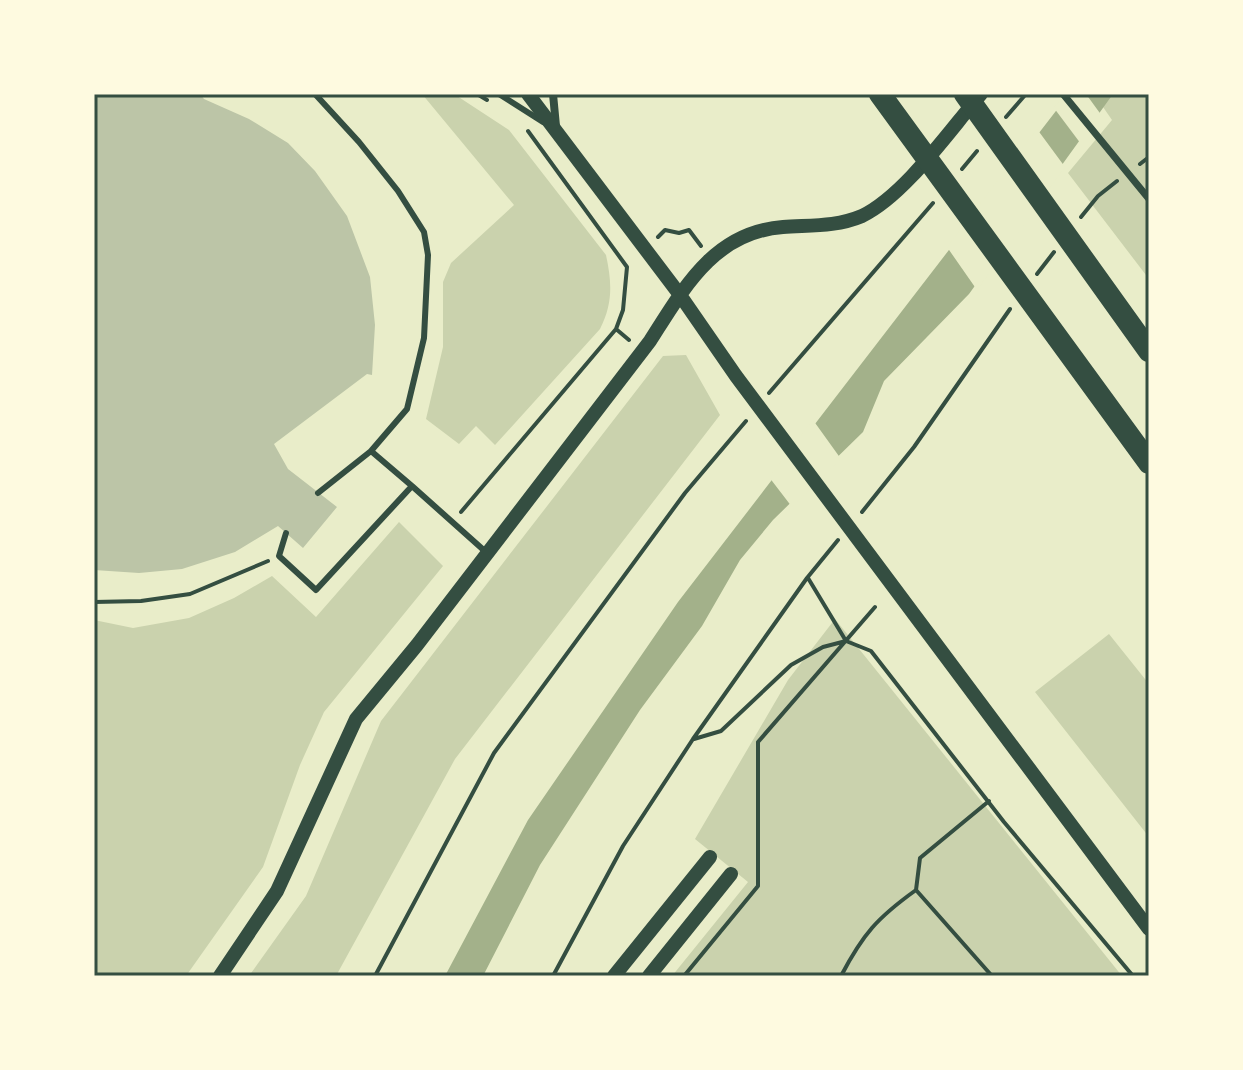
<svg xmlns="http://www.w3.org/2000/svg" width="1243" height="1070" viewBox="0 0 1243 1070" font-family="'IBM Plex Sans',sans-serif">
  <rect width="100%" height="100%" fill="#e9edc9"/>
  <!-- green -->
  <path fill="#cad2ad" d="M422 94H454L509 130 606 255C612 283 613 303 600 329L495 445 476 426 459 444 426 419 443 347V282L451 263 514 205Z
    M1094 94H1149V279L1068 173 1112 120Z
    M686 355 720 415 455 759 336 976H249L306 896 381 721 663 356Z
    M399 522 443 566 324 712 300 765 263 867 186 976H94V620L133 628 189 618 234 598 272 576 316 617Z
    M835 619 1122 976H672L748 882 695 839 788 680Z
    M1109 634 1149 684V837L1035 692Z"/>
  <!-- water -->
  <path fill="#a3b18a" d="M1069 94H1113L969 294 884 381 863 432 773 520 740 560 702 626 640 710 540 865 483 976H445L528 820 678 602Z"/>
  <!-- pier -->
  <path fill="#e9edc9" d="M1064 94H1086L1102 116 1081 144 1054 108Z
    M1037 129 1065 167 977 290 947 247Z
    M813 420 841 459 792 507 769 477Z"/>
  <!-- building -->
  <path fill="#bcc5a7" d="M94 94H200L204 99 249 119 288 143 315 171 347 216 370 277 375 325 372 375 367 374 274 444 288 469 337 507 303 548 278 526 235 552 182 569 139 573 94 570Z"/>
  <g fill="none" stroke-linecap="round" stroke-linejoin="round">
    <!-- path -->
    <path stroke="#344e41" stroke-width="4" d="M477 94 487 100
      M1006 117 1026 94
      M1140 164 1149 157
      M962 169 977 151
      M1081 217 1098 196 1117 181
      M658 237 665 230 679 233 689 230 701 246
      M1037 274 1054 252
      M616 329 629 340
      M769 393 933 203
      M461 512 616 329 623 310 627 267 528 131
      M862 512 914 447 1010 309
      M808 578 846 641
      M94 602 141 601 190 594 268 561
      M694 739 721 731 791 665 823 647 846 641 871 651 1004 822 1133 976
      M916 890 920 858 989 801
      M375 976 494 753 685 493 746 421
      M553 976 623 846 693 739 807 578 838 540
      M684 976 758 886V742L875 607
      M841 976C863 934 877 918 916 890L992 976"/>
    <!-- service -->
    <path stroke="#344e41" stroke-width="6" d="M315 94 359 142 398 191 424 232 428 255 424 338 407 409 371 451 412 486
      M499 94 543 122
      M318 493 371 451
      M286 533 279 556 316 590 412 486 487 553"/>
    <!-- pedestrian -->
    <path stroke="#344e41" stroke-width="7" d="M1063 94 1149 199"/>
    <!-- minor -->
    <path stroke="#344e41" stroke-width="8" d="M553 94 556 126"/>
    <!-- tertiary -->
    <path stroke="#344e41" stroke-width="14" d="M528 94 680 295 736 376 1149 929
      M220 976 277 891 356 719 417 645 650 341C684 288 714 232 783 227 810 225 836 227 862 216 905 195 949 131 981 94
      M614 976 710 857
      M649 976 731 874"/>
    <!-- trunk -->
    <path stroke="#344e41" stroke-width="22" d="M880 94 1149 463
      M965 94 1149 351"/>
  </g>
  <!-- border -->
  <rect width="1243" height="1070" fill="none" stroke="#fefae0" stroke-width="192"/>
  <rect x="96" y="96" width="1051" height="878" fill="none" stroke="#344e41" stroke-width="3"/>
</svg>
